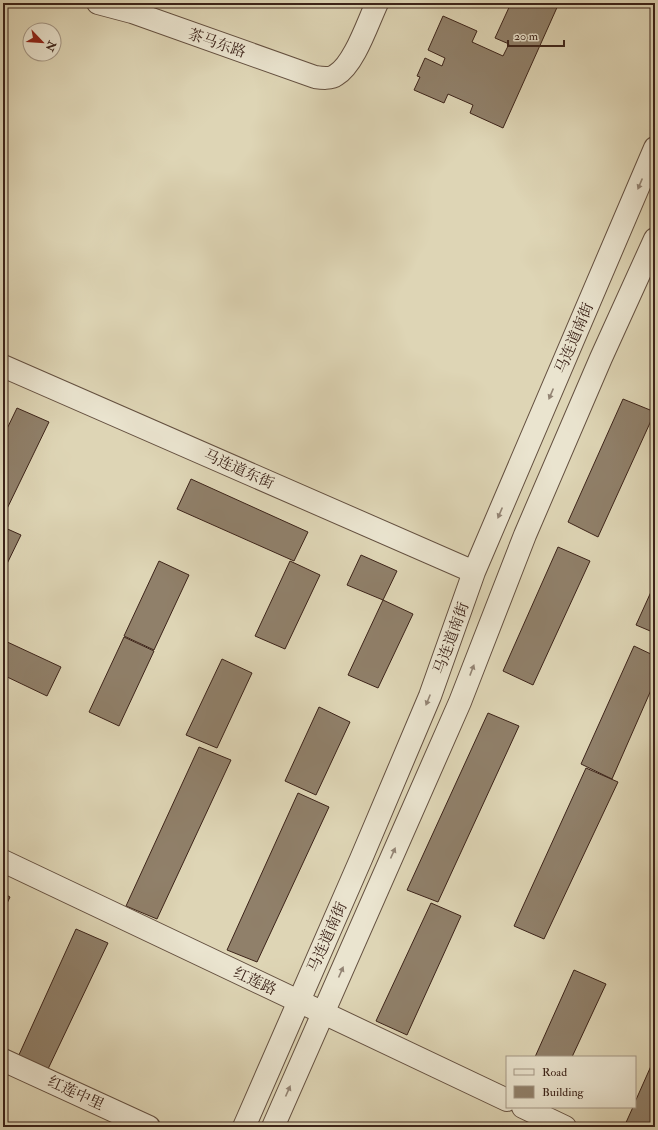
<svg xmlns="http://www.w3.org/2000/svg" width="658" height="1130" viewBox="0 0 658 1130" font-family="'IM FELL Double Pica','Noto Serif SC',serif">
  <rect width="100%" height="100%" fill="#ded5b5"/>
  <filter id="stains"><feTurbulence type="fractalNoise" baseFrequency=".005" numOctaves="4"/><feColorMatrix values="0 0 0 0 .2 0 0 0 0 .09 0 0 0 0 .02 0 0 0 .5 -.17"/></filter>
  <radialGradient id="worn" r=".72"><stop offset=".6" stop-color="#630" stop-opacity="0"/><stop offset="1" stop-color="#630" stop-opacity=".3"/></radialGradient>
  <!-- building -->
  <path fill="#90806a" stroke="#3c2319" d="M511 3H559L503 128 470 113 473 105 448 94 444 103 414 90 420 77 417 76 425 58 442 66 445 58 428 50 443 16 477 31 472 42 503 56 509 44 495 38Z
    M623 399 655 412 598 537 568 522Z
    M17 408 49 422 3 517V437Z
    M191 479 308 532 294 561 177 509Z
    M3 527 21 535 3 572Z
    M558 547 590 561 533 685 503 671Z
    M361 555 397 571 383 600 347 585Z
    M159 561 189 575 154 650 124 636Z
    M290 561 320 575 285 649 255 636Z
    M655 583V633L636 625Z
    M383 600 413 614 378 688 348 675Z
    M124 637 154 651 119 726 89 712Z
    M3 640 61 667 47 696 3 675Z
    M634 646 655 656V681L612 779 581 764Z
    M222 659 252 673 217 748 186 735Z
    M319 707 350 722 316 795 285 781Z
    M488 713 519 726 438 902 407 890Z
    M199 747 231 760 157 919 126 906Z
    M586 768 618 782 544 939 514 926Z
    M298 793 329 807 257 962 227 950Z
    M3 893 10 897 3 912Z
    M431 903 461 916 407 1035 376 1021Z
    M76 929 108 943 48 1069 18 1057Z
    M574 970 606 984 572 1057H535Z
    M655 1057V1127H624L633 1107H635V1102Z"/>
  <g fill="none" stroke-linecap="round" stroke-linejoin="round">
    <!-- minor casing -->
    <g stroke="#645040" stroke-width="24">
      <path id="minor" d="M98 3 132 12 315 77C322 78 331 79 336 75 354 65 368 22 377 3
        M3 366 474 572
        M3 861 507 1100
        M3 1060 149 1127
        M523 1107 565 1127
        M244 1127 361 859 430 696 474 572 655 148
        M273 1127 460 702 525 535 601 358 655 239"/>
    </g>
    <!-- minor -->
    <use href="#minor" stroke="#eae4cf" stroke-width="22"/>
  </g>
  <!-- one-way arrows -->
  <defs><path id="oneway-solid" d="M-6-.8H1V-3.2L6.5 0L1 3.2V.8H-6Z"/></defs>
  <g fill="#938474">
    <use href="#oneway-solid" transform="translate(640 184) rotate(113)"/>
    <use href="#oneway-solid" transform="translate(551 394) rotate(113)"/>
    <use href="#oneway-solid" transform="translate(500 513) rotate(113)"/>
    <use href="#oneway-solid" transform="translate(472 670) rotate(-69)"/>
    <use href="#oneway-solid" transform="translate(428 700) rotate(112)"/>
    <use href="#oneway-solid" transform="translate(393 853) rotate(-66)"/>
    <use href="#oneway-solid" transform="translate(341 972) rotate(-66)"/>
    <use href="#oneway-solid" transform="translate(288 1091) rotate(-66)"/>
  </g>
  <g text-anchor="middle" stroke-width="3" stroke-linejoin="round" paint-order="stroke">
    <!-- street labels -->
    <g font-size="15" fill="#3c2319" stroke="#eae4cf">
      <text transform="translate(217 43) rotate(19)" y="5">茶马东路</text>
      <text transform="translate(574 338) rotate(-67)" y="5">马连道南街</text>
      <text transform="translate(239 469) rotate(24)" y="5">马连道东街</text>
      <text transform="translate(451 638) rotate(-70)" y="5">马连道南街</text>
      <text transform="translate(327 937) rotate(-66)" y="5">马连道南街</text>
      <text transform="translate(255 981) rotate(25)" y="5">红莲路</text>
      <text transform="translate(76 1093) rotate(25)" y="5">红莲中里</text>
    </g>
  </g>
  <!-- margin -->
  <rect width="658" height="1130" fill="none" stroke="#ded5b5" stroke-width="16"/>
  <rect x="4" y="4" width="650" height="1122" fill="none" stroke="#3c2319" stroke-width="2"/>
  <rect x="8" y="8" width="642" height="1114" fill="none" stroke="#3c2319"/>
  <!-- legend -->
  <rect x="506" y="1056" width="130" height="52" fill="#eae4cf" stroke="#a49786"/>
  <rect x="514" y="1069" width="20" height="6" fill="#eae4cf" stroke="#a49786"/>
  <text x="542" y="1076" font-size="12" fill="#3c2319">Road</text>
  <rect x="514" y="1086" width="20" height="12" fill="#90806a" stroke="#a49786"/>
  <text x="542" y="1096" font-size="12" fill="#3c2319">Building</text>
  <!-- north arrow -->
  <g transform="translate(42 42) rotate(115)"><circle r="19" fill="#eae4cf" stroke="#a49786"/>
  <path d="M0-3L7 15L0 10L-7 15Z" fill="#8f2418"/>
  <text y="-6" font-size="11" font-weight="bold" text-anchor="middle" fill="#3c2319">N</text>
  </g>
  <!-- scale -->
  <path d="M508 40v6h56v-6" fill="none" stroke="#3c2319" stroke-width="2"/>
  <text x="514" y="40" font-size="12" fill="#3c2319" stroke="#eae4cf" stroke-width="3" paint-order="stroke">20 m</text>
  <rect width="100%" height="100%" filter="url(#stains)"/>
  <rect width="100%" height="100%" fill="url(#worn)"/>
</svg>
